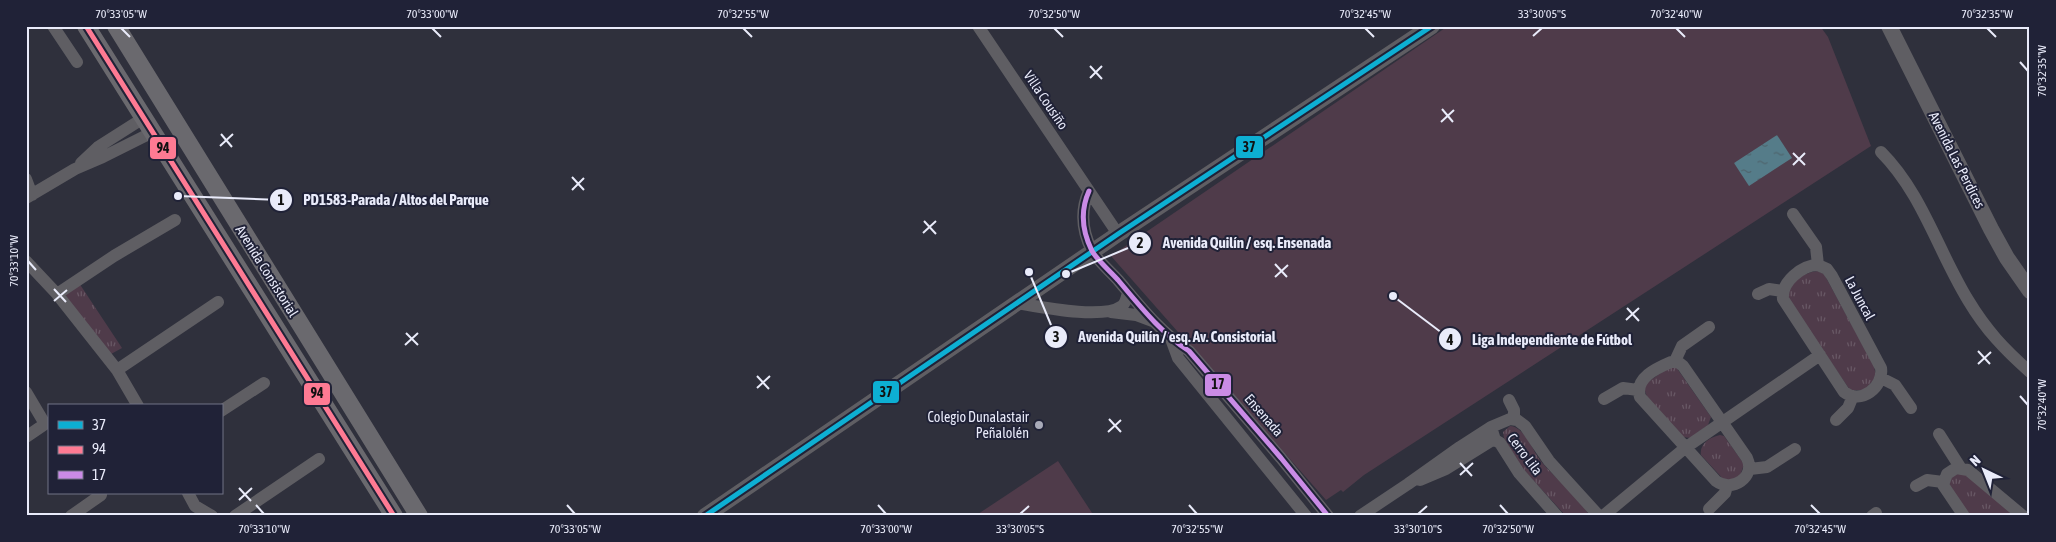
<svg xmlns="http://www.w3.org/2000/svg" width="2056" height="542" viewBox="0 0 2056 542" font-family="'Asap Condensed',sans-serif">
  <defs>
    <pattern id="grass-tufts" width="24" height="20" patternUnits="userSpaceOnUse" patternTransform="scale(1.25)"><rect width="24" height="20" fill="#4f3b4a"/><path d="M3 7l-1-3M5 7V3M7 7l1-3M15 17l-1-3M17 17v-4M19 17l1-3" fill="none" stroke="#685865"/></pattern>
    <pattern id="water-ripples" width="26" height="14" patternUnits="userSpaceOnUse" patternTransform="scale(1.25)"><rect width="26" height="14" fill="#557c89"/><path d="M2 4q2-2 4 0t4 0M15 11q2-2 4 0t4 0" fill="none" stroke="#4e646d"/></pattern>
  </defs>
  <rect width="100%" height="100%" fill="#2f303c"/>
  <!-- grass -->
  <path fill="url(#grass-tufts)" d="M1818 271 1824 274 1874 366 1876 377 1865 390H1850L1788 299C1788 283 1801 273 1818 271Z
    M79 283 122 348 111 354 66 298 65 291Z
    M1676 367 1711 417 1708 425 1690 438 1683 437C1673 426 1640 399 1645 384L1668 368Z
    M1510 426C1525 427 1532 450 1540 460 1552 476 1583 500 1589 516H1566L1521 467 1504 438 1503 432Z
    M1720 435 1724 436 1744 464 1739 479 1725 481 1701 455C1699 444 1710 437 1720 435Z
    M1964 473 2015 516H1970L1949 485 1952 475Z"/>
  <!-- green -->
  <path fill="#4f3b4a" d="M1448 26H1820L1828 37 1871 146 1364 475 1343 492 1341 490 1326 500 1111 256Z
    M1058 461 1094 516H975Z"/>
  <!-- water -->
  <path fill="url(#water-ripples)" d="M1777 135 1792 158 1749 186 1734 163Z"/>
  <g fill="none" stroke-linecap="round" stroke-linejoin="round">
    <!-- minor -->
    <path stroke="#5f5e63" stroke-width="12" d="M53 26 77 62
      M978 26 1118 234
      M1881 152C1922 193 1938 251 1968 300 1986 330 2004 349 2030 372
      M81 163 98 147 142 119
      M26 179 32 195
      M1089 191C1080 211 1082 231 1092 251 1098 261 1110 271 1118 280 1140 306 1160 332 1189 351L1281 458 1328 516
      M26 198 75 169 103 157 151 133
      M1793 214 1816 247 1818 265
      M26 261 57 294 117 370 138 406
      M1818 265 1827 269 1832 276 1881 368C1884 387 1861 405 1844 392L1783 299C1781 282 1802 265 1818 265Z
      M57 294 114 256 175 220
      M1758 294 1769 289 1783 291
      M1017 303C1041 307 1103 320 1122 306 1126 303 1127 296 1128 292
      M1111 312 1136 315 1152 321
      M1171 339 1178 358 1306 516
      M1675 361 1682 346 1709 327
      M1671 362H1678L1683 366 1747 458C1756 477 1732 493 1716 481L1640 397C1634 378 1657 368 1671 362Z
      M117 370 218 302
      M1881 378 1895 385 1911 408
      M26 392 45 424 26 437
      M1604 399 1623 388 1638 390
      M1509 400 1514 410V419
      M221 411 264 383
      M1836 420 1848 408 1853 396
      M1491 427 1495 440 1500 443 1519 473 1557 516
      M1939 434 1960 467
      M1750 469 1767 467 1795 449
      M1420 480 1446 469 1491 441 1495 440
      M1916 486 1927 480 1943 482
      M188 493 195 506 212 516
      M1709 509 1725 493 1727 486
      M71 516 101 495
      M235 516 319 459
      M1360 516 1408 484 1460 447 1491 427 1510 419 1517 420 1525 426 1549 461 1599 516
      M1603 516 1685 448 1820 355
      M1872 516 1876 513
      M1964 516 1943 485 1947 474 1956 468 1968 470 2023 516"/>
    <!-- tertiary -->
    <path stroke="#5f5e63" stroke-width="16" d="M1889 26 1991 229 2007 258 2030 291
      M705 516 1118 234 1432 26"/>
    <!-- secondary -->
    <path stroke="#6a696e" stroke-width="18" d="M86 26 394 516
      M116 26 419 516"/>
    <!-- bus-1 casing -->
    <g stroke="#202237" stroke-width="9">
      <path id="bus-1" d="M705 516 1118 234 1432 26"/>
    </g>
    <!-- bus-2 casing -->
    <g stroke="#202237" stroke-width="9">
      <path id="bus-2" d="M86 26 394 516"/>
    </g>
    <!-- bus-3 casing -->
    <g stroke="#202237" stroke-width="9">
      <path id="bus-3" d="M1089 191C1080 211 1082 231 1092 251 1098 261 1110 271 1118 280 1140 306 1160 332 1189 351L1281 458 1328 516"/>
    </g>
    <!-- bus-1 -->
    <use href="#bus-1" stroke="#0dafd3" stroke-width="5"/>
    <!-- bus-2 -->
    <use href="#bus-2" stroke="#fe7a93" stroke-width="5"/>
    <!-- bus-3 -->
    <use href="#bus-3" stroke="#ca8be6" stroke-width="5"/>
  </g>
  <!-- ticks -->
  <path fill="none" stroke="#e9ebfa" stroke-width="2" d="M121 28 130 37M432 28 441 37M743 28 752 37M1054 28 1063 37M1365 28 1374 37M1676 28 1685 37M1987 28 1996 37M1533 36 1542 28M2020 62 2028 71M1090 66 1102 79M1090 78 1102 66M1442 109 1453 122M1441 122 1454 110M221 134 232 147M220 146 233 134M1793 153 1805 165M1793 165 1805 153M572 177 584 190M572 190 584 178M924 221 936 234M923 233 936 221M28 261 36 270M1275 264 1287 277M1275 277 1288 265M54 289 66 302M54 301 67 290M1627 308 1639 321M1626 320 1639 308M406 333 418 345M405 345 418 333M1978 351 1990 364M1978 364 1991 352M757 376 769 389M757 388 770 376M2020 396 2028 405M1109 419 1121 432M1108 432 1121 420M1460 463 1472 476M1460 475 1473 463M239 488 251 501M239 500 252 488M256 505 264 514M567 505 575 514M878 505 886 514M1189 505 1197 514M1500 505 1508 514M1811 505 1820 514M1020 514 1029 506M1418 514 1427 506"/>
  <!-- markers -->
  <circle fill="#a8aab8" stroke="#202237" stroke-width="2" cx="1039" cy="425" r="5"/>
  <g text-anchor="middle" stroke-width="4" stroke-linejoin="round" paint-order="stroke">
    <!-- street labels -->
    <g font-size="14" fill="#e9ebfa" stroke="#202237">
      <text transform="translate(1046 100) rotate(56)" y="5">Villa Cousiño</text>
      <text transform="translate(1957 160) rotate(63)" y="5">Avenida Las Perdices</text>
      <text transform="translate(267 271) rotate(58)" y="5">Avenida Consistorial</text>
      <text transform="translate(1860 298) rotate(62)" y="5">La Juncal</text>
      <text transform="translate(1264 415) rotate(49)" y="5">Ensenada</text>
      <text transform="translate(1525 454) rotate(53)" y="5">Cerro Lila</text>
    </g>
    <!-- poi labels -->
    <g font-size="14" fill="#e9ebfa" stroke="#202237" text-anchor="end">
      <text x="1029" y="422">Colegio Dunalastair<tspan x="1029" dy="16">Peñalolén</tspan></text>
    </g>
  </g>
  <!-- callouts -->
  <path fill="none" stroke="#e9ebfa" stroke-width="2" d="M178 196L281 200M1066 274L1140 243M1029 272L1056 337M1393 296L1450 339"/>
  <g fill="#e9ebfa" stroke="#202237" stroke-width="2">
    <circle cx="178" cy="196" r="5"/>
    <circle cx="1066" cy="274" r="5"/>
    <circle cx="1029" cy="272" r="5"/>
    <circle cx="1393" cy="296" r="5"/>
    <circle cx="281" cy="200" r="12"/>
    <circle cx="1140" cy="243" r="12"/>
    <circle cx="1056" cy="337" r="12"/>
    <circle cx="1450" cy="339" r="12"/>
  </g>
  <g font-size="15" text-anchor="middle" font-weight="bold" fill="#111">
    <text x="281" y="205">1</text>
    <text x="1140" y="248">2</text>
    <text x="1056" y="342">3</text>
    <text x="1450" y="345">4</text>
  </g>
  <g font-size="15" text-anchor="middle" font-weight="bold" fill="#e9ebfa" stroke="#202237" stroke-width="4" stroke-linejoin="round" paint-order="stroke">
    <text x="396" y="205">PD1583-Parada / Altos del Parque</text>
    <text x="1247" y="248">Avenida Quilín / esq. Ensenada</text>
    <text x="1177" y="342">Avenida Quilín / esq. Av. Consistorial</text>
    <text x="1552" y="345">Liga Independiente de Fútbol</text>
  </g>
  <g stroke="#202237" stroke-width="2">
    <rect x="1235" y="135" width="29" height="24" rx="5" fill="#0dafd3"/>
    <rect x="149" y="136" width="28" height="24" rx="5" fill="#fe7a93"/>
    <rect x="1204" y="373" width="28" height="24" rx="5" fill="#ca8be6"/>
    <rect x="872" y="380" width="28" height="24" rx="5" fill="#0dafd3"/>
    <rect x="303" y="382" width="28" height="24" rx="5" fill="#fe7a93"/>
  </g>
  <g font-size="14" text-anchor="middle" font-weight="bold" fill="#111">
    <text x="1249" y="152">37</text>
    <text x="163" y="153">94</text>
    <text x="1218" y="389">17</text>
    <text x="886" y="397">37</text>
    <text x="317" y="398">94</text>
  </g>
  <!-- border -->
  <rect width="2056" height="542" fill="none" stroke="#202237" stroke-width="55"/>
  <!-- legend -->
  <rect x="48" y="404" width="175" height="90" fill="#202237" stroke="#707285"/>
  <rect x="58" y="421" width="25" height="8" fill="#0dafd3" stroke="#707285"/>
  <text x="92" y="430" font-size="15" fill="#e9ebfa">37</text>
  <rect x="58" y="446" width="25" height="8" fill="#fe7a93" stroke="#707285"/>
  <text x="92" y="454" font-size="15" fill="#e9ebfa">94</text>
  <rect x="58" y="471" width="25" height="8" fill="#ca8be6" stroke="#707285"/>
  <text x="92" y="480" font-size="15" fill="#e9ebfa">17</text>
  <!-- north arrow -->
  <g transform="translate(1984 470) rotate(317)" stroke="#202237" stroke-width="4" paint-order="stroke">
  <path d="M0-4L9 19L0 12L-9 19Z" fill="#e9ebfa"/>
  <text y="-8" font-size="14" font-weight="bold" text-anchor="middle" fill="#e9ebfa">N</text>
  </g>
  <rect x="28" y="28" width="2000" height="486" fill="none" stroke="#e9ebfa" stroke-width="2"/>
  <g font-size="12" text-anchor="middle" fill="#e9ebfa">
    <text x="121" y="18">70°33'05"W</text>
    <text x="432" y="18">70°33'00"W</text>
    <text x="743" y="18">70°32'55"W</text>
    <text x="1054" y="18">70°32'50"W</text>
    <text x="1365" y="18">70°32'45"W</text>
    <text x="1542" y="18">33°30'05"S</text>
    <text x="1676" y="18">70°32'40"W</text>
    <text x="1987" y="18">70°32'35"W</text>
    <text transform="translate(2042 71) rotate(-90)" y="4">70°32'35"W</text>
    <text transform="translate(14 261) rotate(-90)" y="4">70°33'10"W</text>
    <text transform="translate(2042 405) rotate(-90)" y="4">70°32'40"W</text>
    <text x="264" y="533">70°33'10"W</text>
    <text x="575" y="533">70°33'05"W</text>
    <text x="886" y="533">70°33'00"W</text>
    <text x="1020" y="533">33°30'05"S</text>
    <text x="1197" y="533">70°32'55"W</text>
    <text x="1418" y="533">33°30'10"S</text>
    <text x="1508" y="533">70°32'50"W</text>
    <text x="1820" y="533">70°32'45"W</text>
  </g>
</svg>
